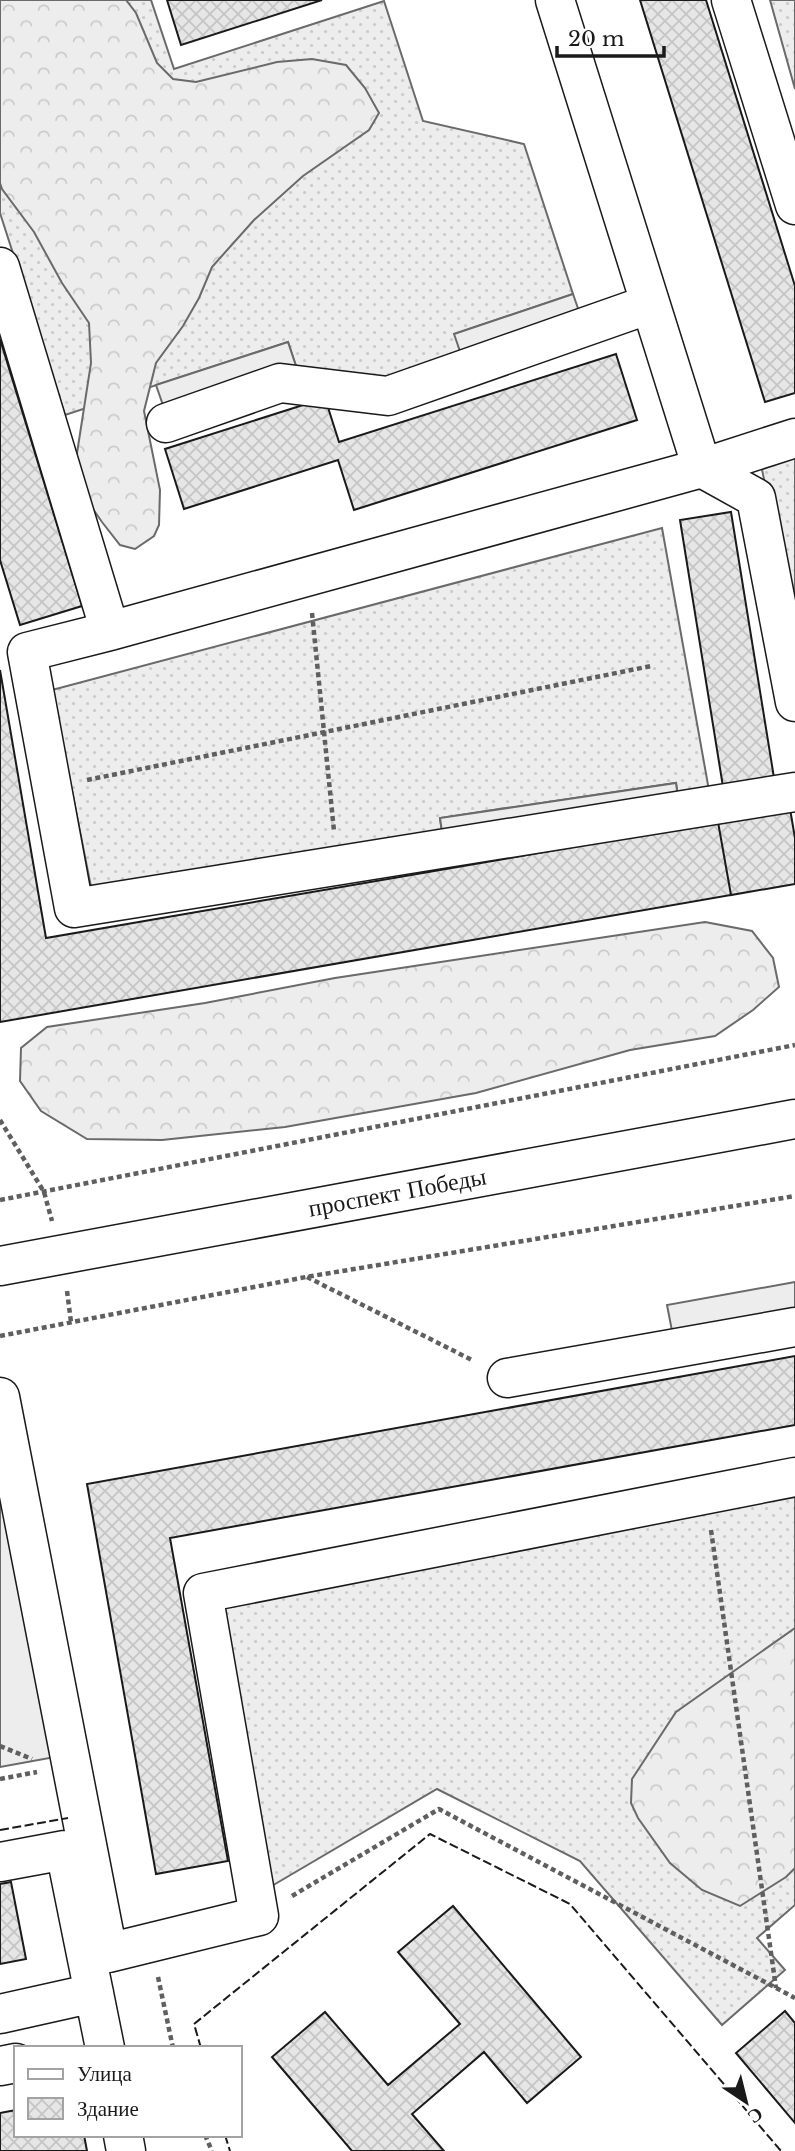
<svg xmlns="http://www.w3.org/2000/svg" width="795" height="2151" viewBox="0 0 795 2151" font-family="'Libre Baskerville',serif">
  <defs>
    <pattern id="grass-dots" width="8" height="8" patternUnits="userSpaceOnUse" patternTransform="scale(1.75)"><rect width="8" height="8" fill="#ededed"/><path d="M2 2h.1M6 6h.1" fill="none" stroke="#cbcbcb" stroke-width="1.8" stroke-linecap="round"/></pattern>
    <pattern id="forest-crowns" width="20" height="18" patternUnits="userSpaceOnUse" patternTransform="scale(1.75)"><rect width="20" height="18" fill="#ededed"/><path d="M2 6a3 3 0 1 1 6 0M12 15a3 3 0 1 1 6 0" fill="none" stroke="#cbcbcb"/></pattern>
    <pattern id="building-cross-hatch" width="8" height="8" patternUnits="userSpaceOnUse" patternTransform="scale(1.75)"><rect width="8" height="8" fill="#e6e6e6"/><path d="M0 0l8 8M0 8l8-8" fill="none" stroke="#c5c5c5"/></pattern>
  </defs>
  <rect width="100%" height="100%" fill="#fff"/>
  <!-- grass -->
  <path fill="url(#grass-dots)" stroke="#6a6a6a" stroke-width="2" d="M0 0H151L174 69 384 1 423 121 524 144 573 294 455 334 462 357 396 379 297 369 288 342 65 415 0 213Z
    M770 0H795V89Z
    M795 451V628L760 460Z
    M662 528 710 796 679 805 676 783 440 818 443 839 92 892 52 690Z
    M795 1496V1905L757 1938 785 1970 722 2025 580 1861 437 1789 270 1887 219 1599Z"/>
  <!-- forest -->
  <path fill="url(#forest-crowns)" stroke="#6a6a6a" stroke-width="2" d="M0 0H126L136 13 157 63 173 79 196 82 277 62 312 59 346 65 365 88 379 113 369 130 303 176 254 220 212 267 199 298 183 326 156 363 144 411 160 490 159 525 154 536 135 549 120 545 102 522 86 499 75 466 91 363 89 323 62 283 34 232 2 189 0 183Z
    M705 922 752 931 773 958 779 987 753 1010 715 1036 630 1050 476 1093 285 1127 162 1140 87 1139 41 1111 20 1081 21 1048 47 1027 205 1003 335 978Z
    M795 1628V1868L786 1877 740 1906 702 1890 670 1863 638 1818 631 1803 632 1779 676 1712Z"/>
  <!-- built -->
  <path fill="#ededed" stroke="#6a6a6a" stroke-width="2" d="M573 294 581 317 462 357 454 334Z
    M288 342 297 369 165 411 156 385Z
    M676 783 679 805 443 839 440 818Z
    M795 1282V1314L673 1336 667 1305Z
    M0 1459 55 1757 0 1767Z"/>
  <!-- building -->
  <path fill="url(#building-cross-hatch)" stroke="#1a1a1a" stroke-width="2" d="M167 0H322L181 45Z
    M640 0H706L795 286V393L765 402Z
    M0 339 82 606 20 625 0 560Z
    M616 354 637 420 354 510 338 460 184 509 165 449 325 398 339 442Z
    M731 512 775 784 724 793 680 520Z
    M0 670 46 938 718 822 731 895 0 1022Z
    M790 809 795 838V884L731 895 718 822Z
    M795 1356V1425L170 1538 228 1861 156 1874 87 1484Z
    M11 1882 26 1959 0 1964V1884Z
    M453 1906 581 2057 527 2103 484 2052 412 2114 444 2151H352L272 2057 325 2012 388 2085 460 2024 398 1952Z
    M785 2011 795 2023V2123L736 2053Z
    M16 2110V2135H84L87 2151H0V2113Z"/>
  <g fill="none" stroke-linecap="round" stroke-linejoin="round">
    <!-- minor casing -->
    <g stroke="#1a1a1a" stroke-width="41">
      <path id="minor" d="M555 0 702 468 110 631 27 652 74 908 795 792
        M731 0 795 205
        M0 267 110 631
        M166 423 280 383 388 396 650 304
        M795 438 702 468 756 498 795 702
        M507 1378 795 1327
        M0 1397 108 1953 259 1916 203 1593 795 1477
        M0 1862 65 1850 105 2048
        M0 2014 94 1993
        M0 2066 16 2063
        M123 2135 126 2151"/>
    </g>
    <!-- major casing -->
    <g stroke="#1a1a1a" stroke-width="41">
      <g id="major">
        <path id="s1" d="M0 1266 795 1119"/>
      </g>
    </g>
    <!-- path -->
    <path stroke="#5f5f5f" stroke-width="4.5" stroke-dasharray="5 3.5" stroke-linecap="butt" d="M312 613 334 831
      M87 780 651 666
      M0 1120 44 1192 52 1221
      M0 1200 795 1045
      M307 1277 474 1361
      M67 1291 71 1322
      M0 1336 306 1277 795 1196
      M711 1530 776 1988
      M0 1746 32 1759
      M0 1779 37 1772
      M292 1896 439 1809 795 1998
      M158 1977 173 2048
      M205 2135 212 2151"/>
    <!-- minor -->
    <use href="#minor" stroke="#fff" stroke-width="38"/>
    <!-- major -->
    <use href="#major" stroke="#fff" stroke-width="38"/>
    <!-- fence -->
    <path stroke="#1a1a1a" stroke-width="2" stroke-dasharray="9 3.5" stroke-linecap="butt" d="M0 1830 68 1818
      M201 2048 194 2024 430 1834 570 1904 781 2151
      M225 2135 230 2151"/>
  </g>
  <g text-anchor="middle" stroke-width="5" stroke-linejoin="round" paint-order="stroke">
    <!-- street labels -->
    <g font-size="24" fill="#1a1a1a" stroke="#fff">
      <text dy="8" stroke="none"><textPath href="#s1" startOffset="404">проспект Победы</textPath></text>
    </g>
  </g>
  <!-- legend -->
  <rect x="14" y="2046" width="228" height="91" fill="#ffffff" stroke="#a3a3a3" stroke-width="2"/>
  <rect x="28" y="2069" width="35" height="10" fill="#ffffff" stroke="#a3a3a3" stroke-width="2"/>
  <text x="77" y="2081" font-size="21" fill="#1a1a1a">Улица</text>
  <rect x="28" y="2098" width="35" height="21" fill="url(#building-cross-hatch)" stroke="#a3a3a3" stroke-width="2"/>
  <text x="77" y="2116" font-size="21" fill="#1a1a1a">Здание</text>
  <!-- north arrow -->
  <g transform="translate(746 2102) rotate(145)" stroke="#ffffff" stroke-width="5" paint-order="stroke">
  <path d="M0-5L12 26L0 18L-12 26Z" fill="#1a1a1a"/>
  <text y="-10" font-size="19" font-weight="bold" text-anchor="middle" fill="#1a1a1a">С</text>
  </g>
  <!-- scale -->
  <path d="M557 46v10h107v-10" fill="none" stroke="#1a1a1a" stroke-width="3.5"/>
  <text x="568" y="46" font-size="21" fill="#1a1a1a" stroke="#ffffff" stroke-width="5" paint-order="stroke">20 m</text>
</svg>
